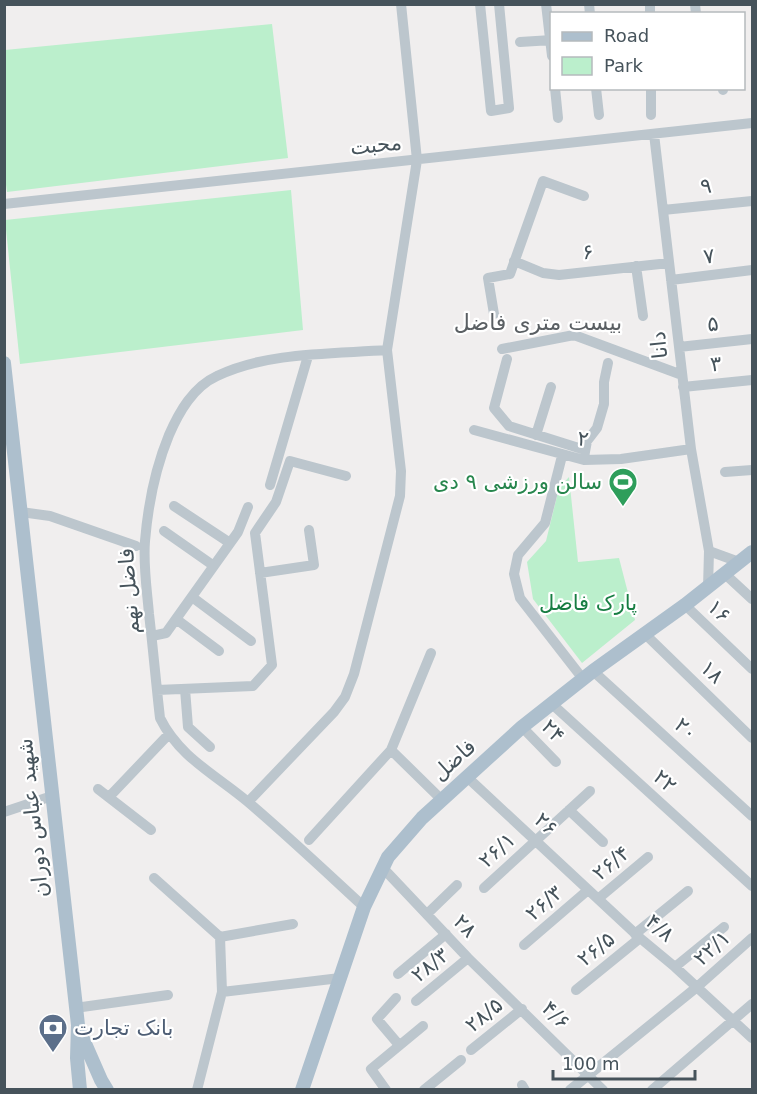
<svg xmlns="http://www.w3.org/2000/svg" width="757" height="1094" viewBox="0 0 757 1094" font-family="'DejaVu Sans','Noto Sans Arabic',sans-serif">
  <rect width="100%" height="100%" fill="#f0eeee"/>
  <!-- green -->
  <path fill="#bbefcc" d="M272 24 288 158 7 192 4 170 5 50Z
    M291 190 303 330 20 364 5 220Z
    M569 477 578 562 619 558 635 620 582 663 533 599 527 562 546 541 559 488Z"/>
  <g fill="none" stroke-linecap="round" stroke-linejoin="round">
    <!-- minor -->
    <path stroke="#bcc6cd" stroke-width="10" d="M480 4 491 111 509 108 499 4
      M546 4 552 56
      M589 4 590 14
      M650 4V14
      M695 4 696 14
      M520 42 552 40
      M555 88 558 118
      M596 88 599 115
      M723 88V90
      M651 115V88
      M654 134 691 449 709 551 708 588
      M4 204 752 123
      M663 210 752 201
      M514 261 543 273 559 275 669 263
      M636 266 643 316
      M671 280 752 270
      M494 314 488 278 510 274 543 181 584 196
      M679 347 752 339
      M502 349 574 335 682 375
      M507 359 494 408 509 426 585 450
      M683 387 752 380
      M474 430 584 460 621 459 691 449
      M536 435 551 387
      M562 456 545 523 518 555 514 574 520 598 583 679
      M584 457 587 441 597 428 604 404V382L608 363
      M725 472 752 470
      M270 485 308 356
      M174 506 230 543
      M21 512 50 516 136 546
      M164 531 214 566
      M709 551 739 562
      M260 573 314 565 309 530
      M725 574 752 599
      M192 597 251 641
      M685 605 752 669
      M176 619 219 651
      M645 634 752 738
      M152 636 166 633 238 532 248 507
      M593 671 752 816
      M185 689 188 727 210 747
      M157 690 253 686 272 665 255 533 276 502 290 461 346 476
      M552 704 752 886
      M522 727 556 762
      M391 750 442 800
      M467 777 640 938 675 967 752 1038
      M98 789 151 830
      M109 797 168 735
      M248 802 334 712 345 697 354 674 400 496 401 471 387 350 417 160 401 4
      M569 810 603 842
      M4 812 52 796
      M309 840 391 750 431 653
      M382 867 468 958 603 1090
      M154 878 220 937 222 992 197 1090
      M484 888 590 791
      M599 898 648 857
      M364 907C326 872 288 836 248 802 216 775 179 757 160 718 156 683 153 648 149 614 147 590 143 565 145 541 148 505 155 469 169 435 179 412 193 387 217 376 266 352 332 354 387 350
      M427 914 457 885
      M635 934 688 891
      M220 937 293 924
      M524 945 588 890
      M675 967 724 927
      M398 974 446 934
      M576 990 640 938
      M222 992 340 978
      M396 998 377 1019 399 1045
      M416 1001 468 958
      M75 1008 168 995
      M471 1050 522 1009
      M522 1085 525 1090
      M386 1090 371 1069 423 1026
      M424 1090 461 1060
      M570 1090 697 987 752 938
      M652 1090 752 1004"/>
    <!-- major -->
    <path stroke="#adbfcd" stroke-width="14" d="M4 363 78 1025 77 1058 80 1090
      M80 1032 101 1080 107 1090
      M302 1090 364 907 388 857 422 818 522 727 593 671 685 605 752 552"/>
  </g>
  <!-- icons -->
  <defs>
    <g id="stadium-pin" transform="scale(1.5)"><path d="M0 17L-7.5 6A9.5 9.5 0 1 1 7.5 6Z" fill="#2e9e5b" stroke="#fff"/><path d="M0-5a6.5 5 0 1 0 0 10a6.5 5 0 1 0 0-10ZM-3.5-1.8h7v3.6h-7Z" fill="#fff"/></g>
    <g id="bank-pin" transform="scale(1.5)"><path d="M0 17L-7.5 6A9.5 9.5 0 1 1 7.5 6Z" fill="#5c6f8a" stroke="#fff"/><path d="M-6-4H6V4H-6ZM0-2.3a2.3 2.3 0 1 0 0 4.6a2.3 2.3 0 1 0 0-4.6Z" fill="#fff"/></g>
  </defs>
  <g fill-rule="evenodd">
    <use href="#stadium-pin" x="623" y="482"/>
    <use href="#bank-pin" x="53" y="1028"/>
  </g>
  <g text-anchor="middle" stroke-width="4.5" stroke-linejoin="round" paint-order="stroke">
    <!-- street labels -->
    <g font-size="21" fill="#46535b" stroke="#fff">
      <text transform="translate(376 145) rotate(-6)" y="7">محبت</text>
      <text transform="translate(706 186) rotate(-6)" y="7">۹</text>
      <text transform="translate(588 252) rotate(-6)" y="7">۶</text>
      <text transform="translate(709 256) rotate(-7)" y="7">۷</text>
      <text transform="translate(713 324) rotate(-6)" y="7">۵</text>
      <text transform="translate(659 345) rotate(-96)" y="7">دانا</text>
      <text transform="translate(716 364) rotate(-6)" y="7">۳</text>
      <text transform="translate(583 439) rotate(6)" y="7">۲</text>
      <text transform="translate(129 591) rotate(-94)" y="7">فاضل نهم</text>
      <text transform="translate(719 611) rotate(44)" y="7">۱۶</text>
      <text transform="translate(712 672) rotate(44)" y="7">۱۸</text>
      <text transform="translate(686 729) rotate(42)" y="7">۲۰</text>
      <text transform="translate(553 731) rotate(47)" y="7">۲۴</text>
      <text transform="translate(454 760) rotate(-42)" y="7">فاضل</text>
      <text transform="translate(665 781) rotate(42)" y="7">۲۲</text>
      <text transform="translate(33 818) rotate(-96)" y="7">شهید عباس دوران</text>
      <text transform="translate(546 824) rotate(43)" y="7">۲۶</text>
      <text transform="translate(497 850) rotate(-42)" y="7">۲۶/۱</text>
      <text transform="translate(611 863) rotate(-40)" y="7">۲۶/۴</text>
      <text transform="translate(544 903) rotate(-41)" y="7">۲۶/۳</text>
      <text transform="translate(465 926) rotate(47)" y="7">۲۸</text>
      <text transform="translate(660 928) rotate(41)" y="7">۴/۸</text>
      <text transform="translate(712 948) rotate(-42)" y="7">۲۲/۱</text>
      <text transform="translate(596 949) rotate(-39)" y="7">۲۶/۵</text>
      <text transform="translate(430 965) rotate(-39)" y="7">۲۸/۳</text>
      <text transform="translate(484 1015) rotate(-39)" y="7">۲۸/۵</text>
      <text transform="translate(556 1015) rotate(45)" y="7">۴/۶</text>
    </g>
    <!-- leisure labels -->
    <g font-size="21" fill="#27864d" stroke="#fff" text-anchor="end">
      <text x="602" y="489">سالن ورزشی ۹ دی</text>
    </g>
    <!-- park labels -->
    <g font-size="21" fill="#177d42" stroke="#fff">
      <text x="588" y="610">پارک فاضل</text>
    </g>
    <!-- service labels -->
    <g font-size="21" fill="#4e5e75" stroke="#fff" text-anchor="start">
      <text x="74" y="1035">بانک تجارت</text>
    </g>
    <!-- neighbourhood labels -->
    <g font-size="22" fill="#5a5f63" stroke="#fff">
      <text x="538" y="330">بیست متری فاضل</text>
    </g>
  </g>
  <!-- border -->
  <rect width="757" height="1094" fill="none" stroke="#46535b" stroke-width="12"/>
  <!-- legend -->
  <rect x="550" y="12" width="195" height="78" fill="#ffffff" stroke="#b5babd" stroke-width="1.5"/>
  <rect x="562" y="32" width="30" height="9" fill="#adbfcd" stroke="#b5babd" stroke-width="1.5"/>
  <text x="604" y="42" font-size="18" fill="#46535b">Road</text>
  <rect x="562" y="57" width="30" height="18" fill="#bbefcc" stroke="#b5babd" stroke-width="1.5"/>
  <text x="604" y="72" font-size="18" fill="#46535b">Park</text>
  <!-- scale -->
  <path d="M553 1070v9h142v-9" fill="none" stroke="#46535b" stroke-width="3"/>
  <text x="562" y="1070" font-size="18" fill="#46535b" stroke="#ffffff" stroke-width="4.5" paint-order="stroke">100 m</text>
</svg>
